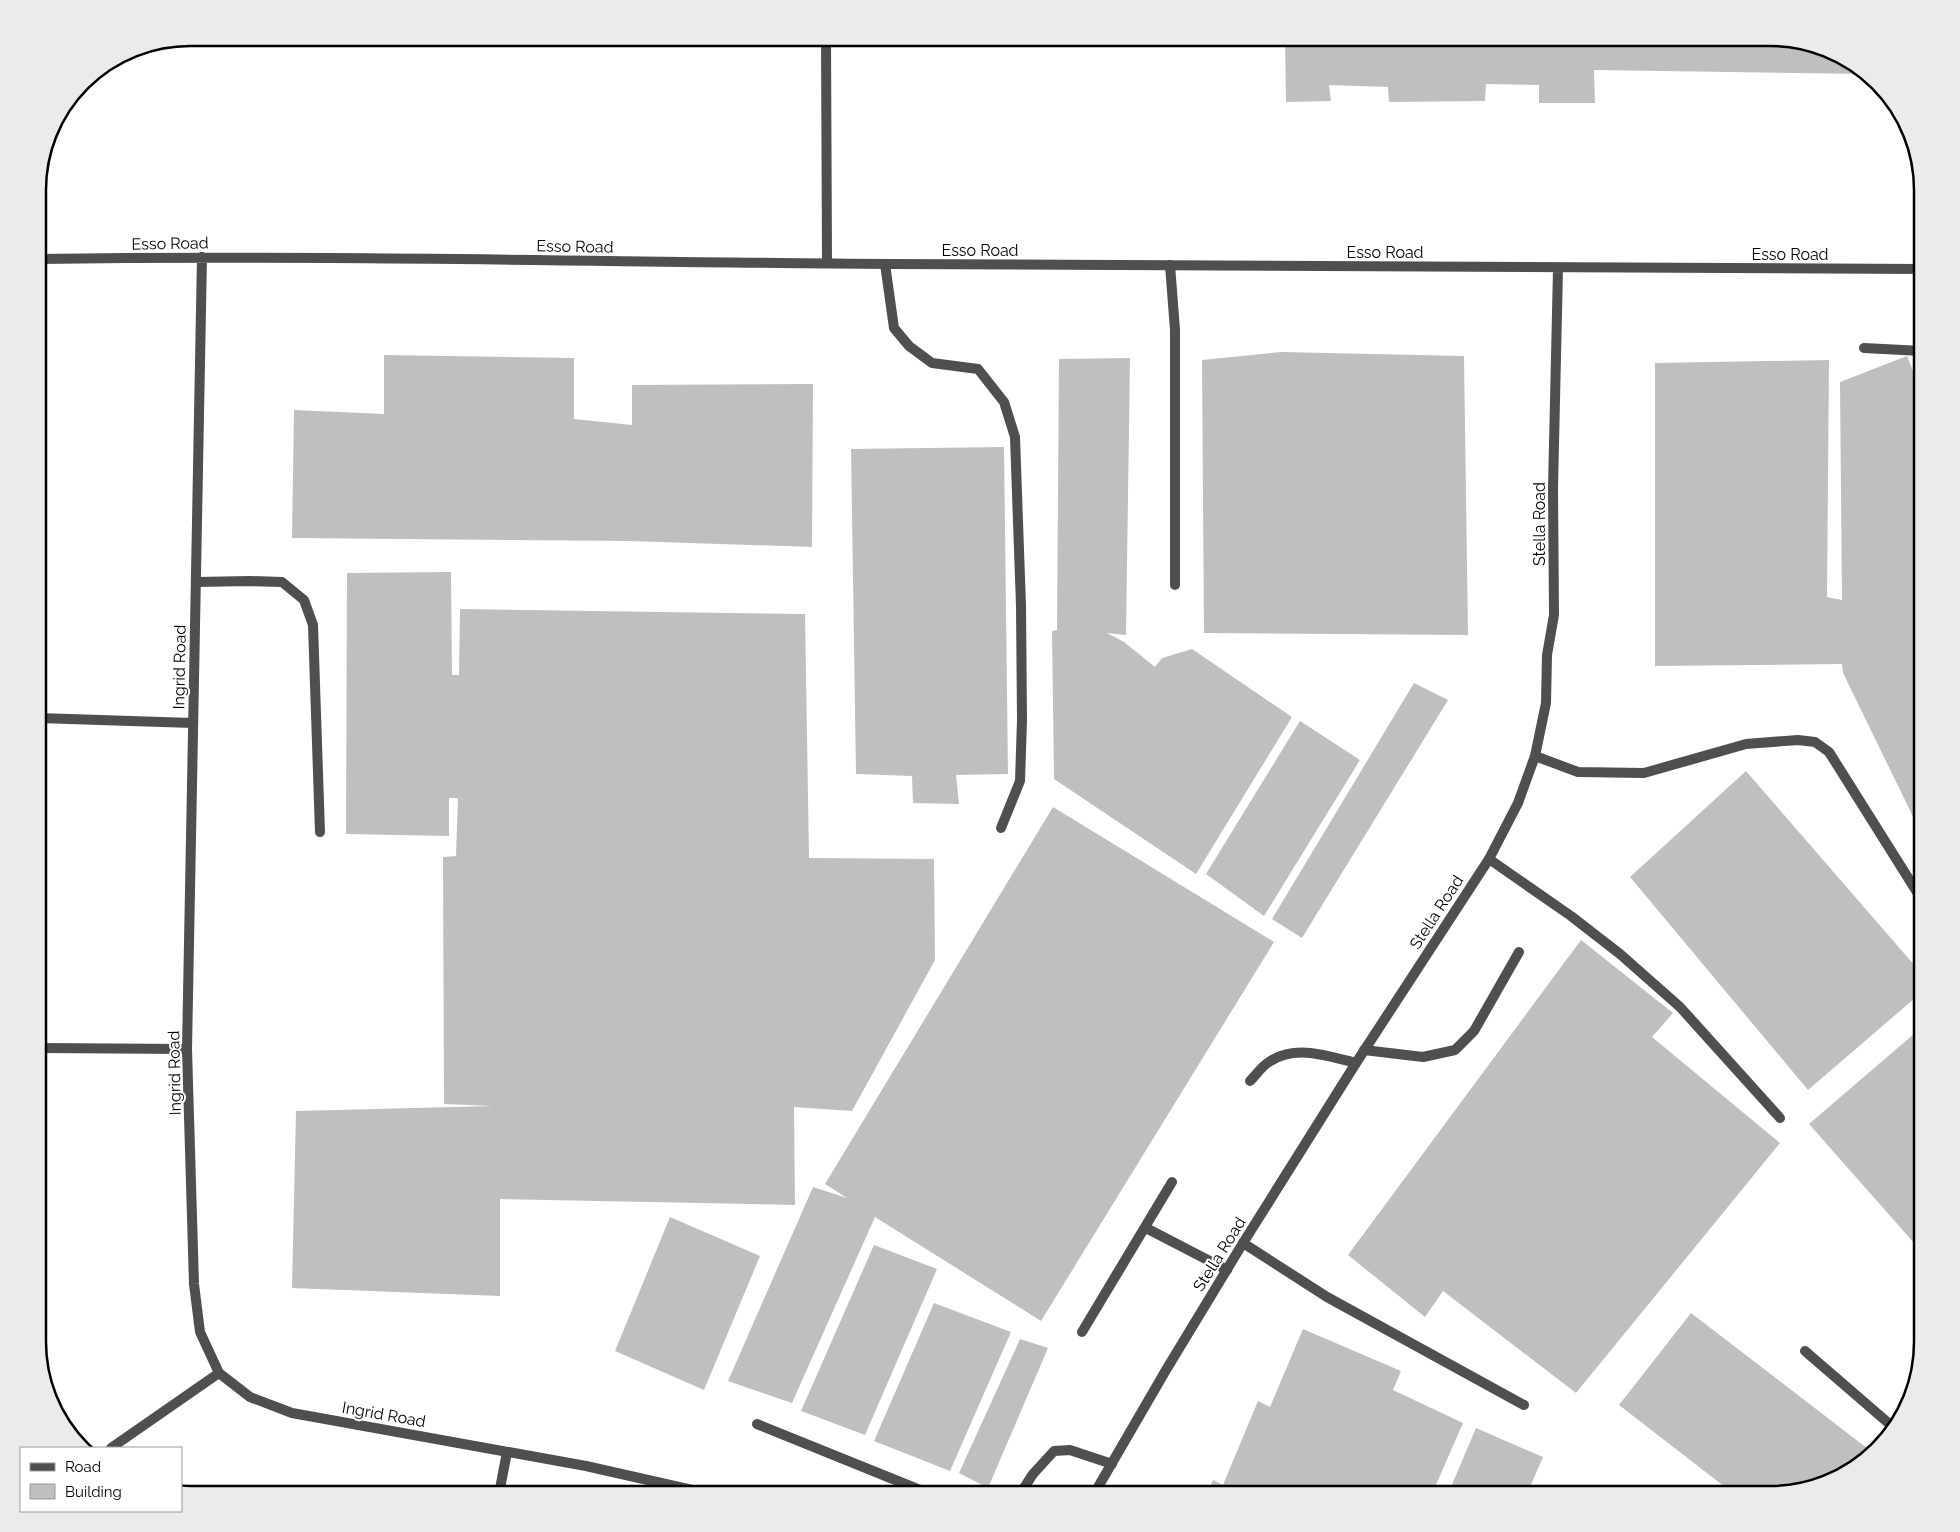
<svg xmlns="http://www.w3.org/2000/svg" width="1960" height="1532" viewBox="0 0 1960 1532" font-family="Raleway,sans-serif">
  <rect width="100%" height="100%" fill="#fff"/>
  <!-- building -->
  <path fill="#bfbfbf" d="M1285 38H1770L1828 49 1868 74 1594 70 1595 103H1539V85L1486 84 1485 101 1389 102 1388 87 1329 85 1331 101 1286 102Z
    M1281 352 1464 356 1468 635 1204 633 1202 360Z
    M384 355 574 358V419L632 425V385L813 384 812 547 630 541 292 538 294 410 384 414Z
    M1907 356 1921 391 1922 390V835L1843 673 1842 664 1655 666V363L1829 360 1827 597 1842 600 1840 382Z
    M1130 358 1126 635 1107 633 1124 642 1155 667 1162 658 1192 649 1292 717 1196 874 1054 779 1052 631 1057 630 1059 359Z
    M1004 447 1008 774 956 775 959 804 913 803 912 776 856 774 851 449Z
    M451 572 452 675H459L460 609 805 614 809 858 934 859 935 960 852 1111 794 1107 795 1205 500 1199V1296L292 1288 296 1111 493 1106 444 1104 443 857 456 856 458 798H449V836L346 834 347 573Z
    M1414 683 1448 700 1302 938 1272 919Z
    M1300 721 1360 760 1264 916 1206 874Z
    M1746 771 1922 974V992L1808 1090 1630 877Z
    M1053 807 1274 942 1041 1321 875 1217 792 1403 728 1381 813 1187 847 1198 825 1184Z
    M1581 940 1673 1013 1652 1037 1780 1143 1576 1393 1443 1291 1425 1317 1348 1255Z
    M1922 1027V1252L1809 1124Z
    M38 1196H46L39 1241H38Z
    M670 1217 760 1256 704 1390 615 1351Z
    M874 1245 937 1269 865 1435 801 1411Z
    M934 1303 1011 1332 950 1471 874 1441Z
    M1691 1313 1872 1452 1837 1479 1770 1494H1734L1619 1405Z
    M1303 1329 1401 1371 1393 1390 1463 1423 1432 1494H1207L1213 1480 1223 1485 1258 1401 1270 1407Z
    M1020 1339 1048 1348 988 1488 959 1473Z
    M1476 1428 1543 1457 1527 1494H1448Z"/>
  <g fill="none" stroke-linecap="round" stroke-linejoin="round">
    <!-- service -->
    <path stroke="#4f4f4f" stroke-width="10" d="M826 38 827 263
      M885 264 894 328 909 346 932 363 978 369 1004 402 1015 437 1021 606 1022 720 1020 781 1001 828
      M1170 265 1175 330V585
      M1864 348 1922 351
      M196 582 250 581 282 582 304 600 313 625 320 832
      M38 718 193 723
      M1535 756 1578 772 1644 773 1746 744 1798 740 1815 742 1829 752 1922 900
      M1489 859 1571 916 1620 954 1680 1007 1780 1118
      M1364 1050 1423 1057 1455 1050 1474 1031 1519 952
      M1250 1081C1256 1075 1262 1066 1269 1062 1295 1044 1328 1056 1356 1063
      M1146 1228 1227 1270
      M1243 1243 1327 1297 1524 1405
      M1082 1332 1172 1182
      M1805 1351 1893 1427
      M757 1424 930 1494
      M111 1448 219 1373
      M499 1494 507 1452
      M1020 1494 1033 1474 1054 1451 1070 1450 1112 1464"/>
    <!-- minor -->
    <path stroke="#4f4f4f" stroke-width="10" d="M202 257 187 1049 194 1284 200 1332 219 1373 250 1397 292 1413 586 1466 710 1494
      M38 259C322 255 606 262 890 264 1234 267 1578 269 1922 269
      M38 1048 187 1049
      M1094 1494 1166 1370 1243 1243 1356 1063 1489 859 1518 803 1535 756 1546 703 1547 655 1554 615 1553 488 1558 269"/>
  </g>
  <g text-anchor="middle" stroke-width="4" stroke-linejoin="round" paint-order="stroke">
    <!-- street labels -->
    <g font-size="16" fill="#000" stroke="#fff">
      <text transform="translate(170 243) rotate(-1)" y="6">Esso Road</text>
      <text transform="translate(575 246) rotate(1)" y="6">Esso Road</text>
      <text x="980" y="256">Esso Road</text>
      <text x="1385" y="258">Esso Road</text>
      <text x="1790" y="260">Esso Road</text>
      <text transform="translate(1539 524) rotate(-90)" y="6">Stella Road</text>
      <text transform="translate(179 667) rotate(-89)" y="6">Ingrid Road</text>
      <text transform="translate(1436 912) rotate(-57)" y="6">Stella Road</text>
      <text transform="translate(174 1073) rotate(-91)" y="6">Ingrid Road</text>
      <text transform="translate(1219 1254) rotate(-58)" y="6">Stella Road</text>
      <text transform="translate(384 1414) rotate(10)" y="6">Ingrid Road</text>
    </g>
  </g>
  <!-- crop -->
  <path d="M0 0H1960V1532H0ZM190 46H1770A144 144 0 0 1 1914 190V1342A144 144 0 0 1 1770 1486H190A144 144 0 0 1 46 1342V190A144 144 0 0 1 190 46Z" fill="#ebebeb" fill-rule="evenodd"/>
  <path fill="none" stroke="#000" stroke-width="2.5" d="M190 46H1770A144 144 0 0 1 1914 190V1342A144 144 0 0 1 1770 1486H190A144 144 0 0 1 46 1342V190A144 144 0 0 1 190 46Z"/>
  <!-- legend -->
  <rect x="20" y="1447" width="162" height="65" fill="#ffffff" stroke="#999999"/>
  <rect x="30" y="1463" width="25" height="8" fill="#4f4f4f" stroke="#999999"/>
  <text x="65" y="1472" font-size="15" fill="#000000">Road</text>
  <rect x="30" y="1484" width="25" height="15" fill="#bfbfbf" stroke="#999999"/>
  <text x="65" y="1497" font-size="15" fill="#000000">Building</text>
</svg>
